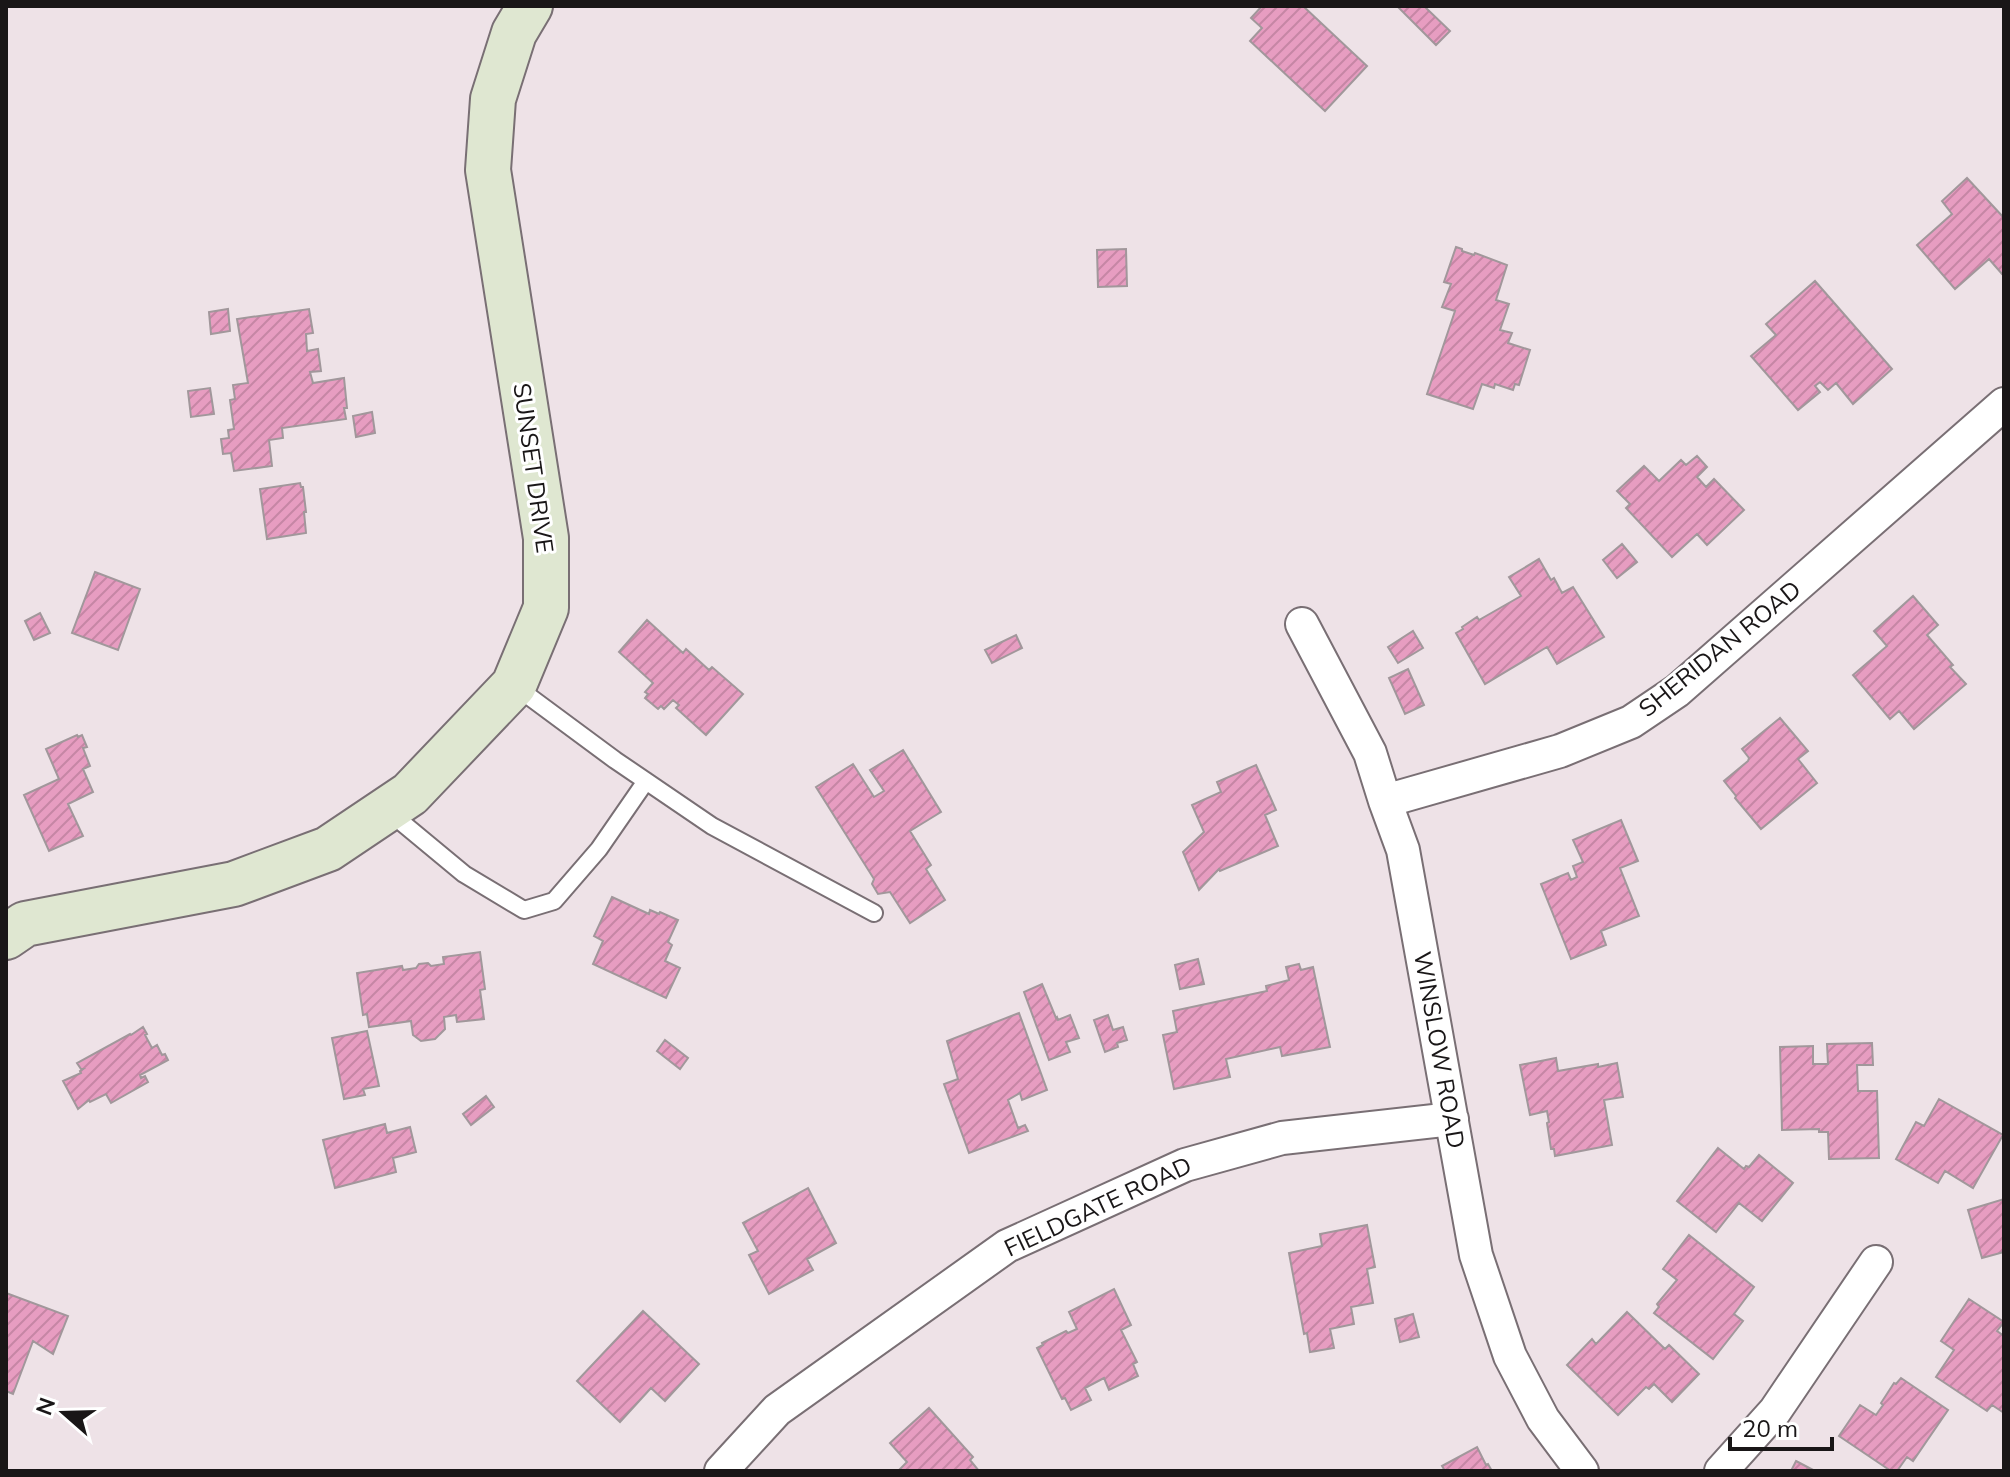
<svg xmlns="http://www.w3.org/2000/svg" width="2010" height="1477" viewBox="0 0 2010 1477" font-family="Mulish,sans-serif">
  <defs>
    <pattern id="building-hatch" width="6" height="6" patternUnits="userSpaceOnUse" patternTransform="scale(2)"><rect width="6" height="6" fill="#e79dc1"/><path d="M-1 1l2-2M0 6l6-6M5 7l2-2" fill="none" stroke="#c686a5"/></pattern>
  </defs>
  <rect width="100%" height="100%" fill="#eee2e7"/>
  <!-- building -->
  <path fill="url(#building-hatch)" stroke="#a1979b" stroke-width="2" d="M1262 6H1303L1367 66 1325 111 1250 41 1262 28 1251 18Z
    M1397 6H1424L1450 31 1436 45Z
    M1967 178 2004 218V273L2002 274 1989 259 1955 289 1917 245 1952 214 1942 201Z
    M1456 247 1462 249V251L1474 255 1475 253 1507 265 1496 300 1509 304 1500 330 1512 333 1508 343 1530 350 1519 385 1515 384 1513 390 1495 384 1494 388 1482 384 1473 409 1427 394 1455 311 1442 307 1451 284 1444 282Z
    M1126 249 1127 286 1098 287 1097 250Z
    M1815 281 1892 369 1853 404 1836 383 1828 390 1820 382 1815 386 1820 392 1798 410 1751 356 1776 335 1766 324Z
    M228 309 230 331 211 334 209 312Z
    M309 309 313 333 306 334 307 351 318 349 321 371 310 372 313 383 344 378 347 408H344L346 419 282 428 283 438 269 440 272 466 234 471 231 453 223 454 221 439 229 438 228 430 234 429 230 400 235 399 233 385 248 383 237 319Z
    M210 388 214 414 191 417 188 391Z
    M372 412 375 433 356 437 353 416Z
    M1697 456 1707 467 1697 477 1706 487 1714 479 1744 510 1707 545 1697 534 1672 557 1626 508 1630 504 1617 491 1644 466 1659 481 1681 460 1686 465Z
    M300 483 301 487H303L306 512H304L306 533 267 539 260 489Z
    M1622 544 1637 562 1617 578 1603 560Z
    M1539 559 1551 580 1554 578 1562 593 1573 587 1604 637 1557 664 1547 647 1485 684 1456 633 1463 629 1462 627 1477 617 1479 620 1521 596 1509 577Z
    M95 572 140 589 118 650 72 633Z
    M1913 596 1938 625 1927 635 1953 665 1950 667 1966 684 1914 729 1899 711 1890 719 1853 675 1887 646 1874 631Z
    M40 613 50 633 34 640 25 621Z
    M647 620 683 653 686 649 709 670 712 667 743 694 706 735 676 708 679 705 673 700 664 709 661 706 658 709 645 698 648 694 645 692 653 683 619 652Z
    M1413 631 1423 648 1398 663 1388 647Z
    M1016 635 1022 648 992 663 985 650Z
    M1408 669 1424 705 1405 714 1389 678Z
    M1780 718 1808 751 1798 759 1817 783 1761 829 1735 798 1736 796 1724 781 1748 761 1749 758 1742 749Z
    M77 735 78 737 82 735 87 747 83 748 90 766 83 769 93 792 68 804 83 836 49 851 24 795 59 779 46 749Z
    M903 750 941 812 910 831 931 865 926 869 945 900 910 923 890 892 878 894 872 884 874 879 816 787 853 764 874 797 884 791 870 770Z
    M1256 765 1276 810 1265 815 1278 846 1220 871 1219 869 1199 890 1183 852 1204 832 1192 805 1221 792 1217 782Z
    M1621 820 1638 861 1620 868 1639 916 1601 931 1606 945 1571 959 1541 884 1568 873 1571 880 1577 877 1573 866 1583 862 1573 840Z
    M612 897 649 914 650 910 659 914 660 912 678 920 668 942 672 945 665 961 680 968 666 998 593 964 603 941 594 936Z
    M480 952 485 989 480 990 484 1019 457 1022 456 1015 444 1017 445 1029 435 1039 421 1041 413 1035 411 1021 369 1027 367 1014 363 1015 357 973 402 966 403 970 416 968 419 964 428 963 431 966 444 964 443 957Z
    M1198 959 1204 984 1180 989 1175 965Z
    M1299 964 1301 970 1313 967 1330 1047 1282 1056 1280 1047 1226 1059 1230 1077 1174 1089 1163 1035 1177 1032 1173 1011 1267 991 1266 986 1289 980 1286 967Z
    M1042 984 1056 1018 1057 1017 1058 1020 1070 1015 1079 1038 1066 1042 1070 1052 1049 1060 1024 992Z
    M1019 1013 1047 1090 1022 1100 1020 1093 1008 1100 1018 1128 1025 1125 1028 1131 969 1153 944 1084 958 1079 947 1041Z
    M1108 1015 1113 1030 1123 1027 1127 1040 1117 1043 1118 1047 1105 1052 1094 1020Z
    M143 1027 147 1034 145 1035 152 1048 157 1045 162 1055 165 1054 168 1060 140 1075 141 1078 145 1076 148 1082 111 1103 106 1094 90 1102 89 1100 78 1109 63 1081 81 1073 80 1071 83 1069H81L77 1063 130 1034 131 1035Z
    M367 1031 379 1086 363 1089 365 1095 344 1099 332 1038Z
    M665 1040 688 1058 680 1069 657 1051Z
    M1872 1043 1873 1065H1857L1858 1091H1877L1879 1158 1829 1159 1828 1132H1819V1129L1782 1130 1780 1047 1813 1046V1064H1828L1827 1044Z
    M1556 1058 1558 1071 1598 1064V1067L1617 1063 1623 1097 1604 1100 1612 1145 1555 1156 1554 1149H1551L1547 1123 1549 1122 1547 1111 1530 1115 1520 1065Z
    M486 1096 494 1107 471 1125 463 1114Z
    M1939 1099 2003 1135 1973 1188 1945 1171 1938 1183 1896 1159 1916 1122 1924 1126Z
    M385 1124 387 1133 410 1127 416 1152 393 1158 396 1172 335 1188 323 1140Z
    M1718 1148 1744 1169 1746 1166 1749 1167 1759 1155 1793 1183 1762 1221 1739 1203 1716 1232 1677 1201Z
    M808 1188 836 1243 807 1259 813 1270 769 1294 749 1255 758 1251 743 1223Z
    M2004 1199V1252L1982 1258 1968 1210Z
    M1367 1225 1375 1267 1367 1269 1373 1303 1351 1307 1354 1324 1330 1329 1334 1348 1310 1352 1307 1333 1304 1334 1289 1253 1322 1246 1320 1234Z
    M1689 1235 1754 1287 1734 1314 1743 1321 1713 1359 1654 1313 1659 1307 1657 1304 1677 1280 1663 1269Z
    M1114 1289 1131 1325 1121 1330 1137 1362 1133 1364 1138 1376 1109 1390 1104 1378 1085 1388 1091 1400 1071 1410 1065 1398 1062 1399 1037 1348 1043 1345 1042 1343 1066 1331 1068 1333 1077 1329 1069 1312Z
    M6 1293 68 1316 53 1354 33 1341 13 1394 6 1391Z
    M1969 1299 2004 1322 1997 1331 2004 1336V1413L1992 1405 1987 1411 1936 1377 1954 1350 1941 1341Z
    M643 1311 699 1364 665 1401 651 1388 620 1422 577 1381Z
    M1627 1312 1665 1349 1669 1345 1699 1374 1672 1402 1654 1384 1649 1389 1646 1387 1618 1415 1567 1365 1592 1339 1596 1344Z
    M1413 1314 1419 1337 1400 1342 1395 1319Z
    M1901 1378 1948 1410 1913 1461 1907 1457 1897 1471H1891L1839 1436 1860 1405 1876 1415 1883 1405 1881 1403 1894 1383 1896 1384Z
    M929 1408 973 1457 970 1460 979 1471 899 1470 907 1462 890 1443Z
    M1477 1447 1486 1465 1488 1464 1492 1471H1445L1442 1466Z
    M1796 1461 1815 1471H1791Z"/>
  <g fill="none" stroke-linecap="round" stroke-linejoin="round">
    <!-- service casing -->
    <g stroke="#796f74" stroke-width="20">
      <path id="service" d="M515 686 615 760 712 826 874 913
        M388 811 464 874 524 910 554 901 599 849 646 781"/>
    </g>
    <!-- minor casing -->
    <g stroke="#796f74" stroke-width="36">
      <path id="minor" d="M1302 624 1370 753 1385 801 1403 850 1476 1255 1510 1356 1543 1419 1582 1471
        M1385 801 1560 751 1631 722 1677 691 2004 404
        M721 1471 777 1410 1007 1246 1185 1165 1282 1138 1452 1119
        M1721 1471 1775 1411 1876 1262"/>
    </g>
    <!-- secondary casing -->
    <g stroke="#796f74" stroke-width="48">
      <path id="secondary" d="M6 937 25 924 234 884 328 849 410 794 514 685 546 608V538L488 170 493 99 514 33 530 6"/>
    </g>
    <!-- service -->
    <use href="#service" stroke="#fff" stroke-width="16"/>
    <!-- minor -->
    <use href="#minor" stroke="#fff" stroke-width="32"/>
    <!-- secondary -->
    <use href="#secondary" stroke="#dfe7d1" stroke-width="44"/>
  </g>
  <g text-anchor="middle" stroke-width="6" stroke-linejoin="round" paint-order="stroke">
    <!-- street labels -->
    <g font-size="24" fill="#191617" stroke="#fff">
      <text transform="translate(533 468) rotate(82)" y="8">SUNSET DRIVE</text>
      <text transform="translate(1720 649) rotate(-39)" y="8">SHERIDAN ROAD</text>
      <text transform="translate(1439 1050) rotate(80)" y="8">WINSLOW ROAD</text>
      <text transform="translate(1098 1207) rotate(-25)" y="8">FIELDGATE ROAD</text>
    </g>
  </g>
  <!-- border -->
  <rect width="2010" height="1477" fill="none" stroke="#191617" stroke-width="16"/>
  <!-- north arrow -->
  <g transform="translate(64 1413) rotate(290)" stroke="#ffffff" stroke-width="6" paint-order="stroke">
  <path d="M0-6L14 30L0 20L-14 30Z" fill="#191617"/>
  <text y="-12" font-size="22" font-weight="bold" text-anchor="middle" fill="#191617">N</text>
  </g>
  <!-- scale -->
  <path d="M1730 1437v12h102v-12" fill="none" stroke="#191617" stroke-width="4"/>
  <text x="1742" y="1437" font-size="24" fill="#191617" stroke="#ffffff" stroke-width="6" paint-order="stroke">20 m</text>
</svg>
